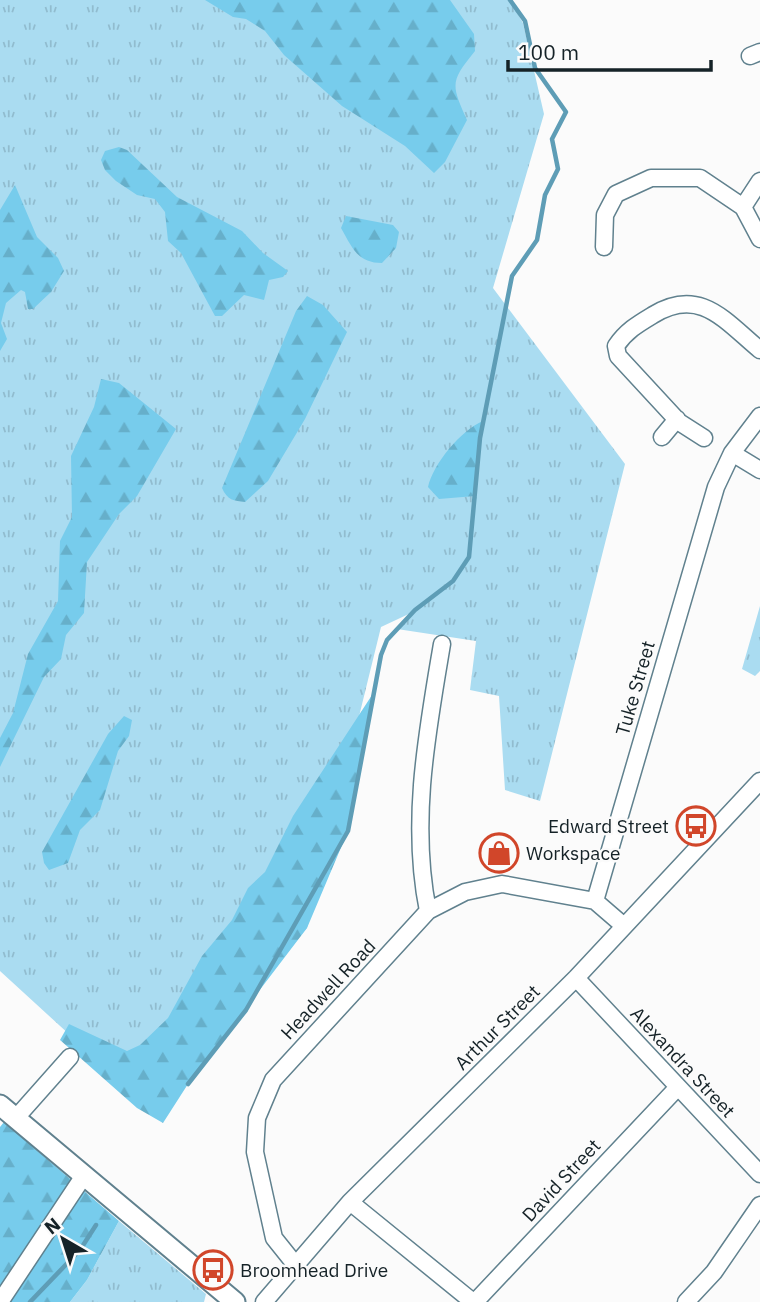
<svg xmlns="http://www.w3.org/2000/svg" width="760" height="1302" viewBox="0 0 760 1302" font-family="'IBM Plex Sans',sans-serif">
  <defs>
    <pattern id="grass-tufts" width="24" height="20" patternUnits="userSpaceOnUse" patternTransform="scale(1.75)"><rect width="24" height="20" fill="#aadcf1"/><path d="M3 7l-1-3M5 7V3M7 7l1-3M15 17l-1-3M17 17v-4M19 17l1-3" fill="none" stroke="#91bccf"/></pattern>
    <pattern id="forest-firs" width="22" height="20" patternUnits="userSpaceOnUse" patternTransform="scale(1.75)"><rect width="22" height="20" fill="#77ccec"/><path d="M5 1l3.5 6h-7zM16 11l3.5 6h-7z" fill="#66afca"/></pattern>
  </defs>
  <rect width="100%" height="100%" fill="#fbfbfb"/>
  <!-- grass -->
  <path fill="url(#grass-tufts)" d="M0 0H510L523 23 544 114 493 288 625 464 540 801 505 790 499 696 470 690 476 641 397 629 413 612 381 627 307 928 154 1112 0 971Z
    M760 606V671L755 676 742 669Z
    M119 1221 206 1294 204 1302H70L87 1280Z"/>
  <!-- forest -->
  <path fill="url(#forest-firs)" d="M205 0H450L474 34 475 51C450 82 451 84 467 120L445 162 434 173 405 146 342 106 284 55 265 31 246 19 233 17Z
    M119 147 127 150 177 197 242 231 263 253 288 271 283 277 269 280 264 300 244 295 222 316H215L181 253 168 241 165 212 155 199 137 195 116 181 105 170 101 160 105 151Z
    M15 185 37 237 58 258 64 271 51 292 33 309H28L25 292 21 290 6 303 1 323 7 339 0 351V210Z
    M346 216 393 225 399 232 396 248 382 263C357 263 352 247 341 228Z
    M307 296 323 305 347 332 305 419 268 481 245 502C234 501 227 500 222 488L296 311Z
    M101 379 119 383 176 429 137 496 119 514 87 562 84 613 66 635 61 659 44 677 0 767V738L13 713 28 654 58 601 60 541 72 517 71 456 94 407Z
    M483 421 475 496 439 499 428 487C433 464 461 430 483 421Z
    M374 692 348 831 307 928 188 1084 163 1123 137 1108 60 1040 69 1024 127 1051 140 1045 168 1018 202 956 232 920 248 888 265 872 293 816Z
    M124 716 132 720 129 736 118 751 100 810 80 830 68 863 49 870 44 863 42 852 108 734Z
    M4 1122 119 1221 87 1280 70 1302H0V1127Z"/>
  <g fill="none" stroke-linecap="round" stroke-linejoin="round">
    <!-- stream -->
    <path stroke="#5e9db6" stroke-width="4.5" d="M188 1084 246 1010 348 831 381 655 387 640 415 610 453 581 469 557 480 438 512 276 537 240 545 195 558 169 552 139 566 112 535 68 525 21 510 0
      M30 1302 80 1250 96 1225"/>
    <!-- minor casing -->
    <g stroke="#60818e" stroke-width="19">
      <path id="minor" d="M750 56 760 52
        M743 207 760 181
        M604 247 605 215 616 194 651 178H700L743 207 760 239
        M662 437 677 419
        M704 438 679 422 618 356 616 346C626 331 638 324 653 315 700 286 725 321 760 350
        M732 453 760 470
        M428 911C410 822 427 733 442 644
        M624 926 595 901 716 487 732 453 760 416
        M576 978 760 1174
        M15 1119 70 1057
        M350 1202 473 1302
        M294 1263 274 1238 255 1152 257 1118 273 1080 428 911 465 892 502 884 595 901
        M0 1302 83 1177
        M264 1302 350 1202 576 978 760 781
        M475 1302 678 1087
        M686 1302 714 1272 760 1205"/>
    </g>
    <!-- major casing -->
    <g stroke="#60818e" stroke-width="23">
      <path id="major" d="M0 1105 235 1302"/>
    </g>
    <!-- minor -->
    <use href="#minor" stroke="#fff" stroke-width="16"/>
    <!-- major -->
    <use href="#major" stroke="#fff" stroke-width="19"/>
  </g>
  <!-- icons -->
  <defs>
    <g id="bus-ring" transform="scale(2.0125)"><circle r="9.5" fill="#fbfbfb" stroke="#d1462a" stroke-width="1.5"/><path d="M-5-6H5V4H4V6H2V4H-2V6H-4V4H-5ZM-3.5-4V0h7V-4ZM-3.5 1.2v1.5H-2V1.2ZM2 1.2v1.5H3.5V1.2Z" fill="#d1462a"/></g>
    <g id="shop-ring" transform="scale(2.0125)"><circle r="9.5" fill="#fbfbfb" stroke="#d1462a" stroke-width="1.5"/><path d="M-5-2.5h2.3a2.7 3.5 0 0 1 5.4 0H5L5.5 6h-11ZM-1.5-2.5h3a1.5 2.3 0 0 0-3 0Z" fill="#d1462a"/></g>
  </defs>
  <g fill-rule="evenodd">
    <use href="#bus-ring" x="696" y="826"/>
    <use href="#shop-ring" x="499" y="853"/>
    <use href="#bus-ring" x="213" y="1270"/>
  </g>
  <g text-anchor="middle" stroke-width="5" stroke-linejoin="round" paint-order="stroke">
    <!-- street labels -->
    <g font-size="19" fill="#152227" stroke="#fbfbfb">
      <text transform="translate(635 688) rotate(-74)" y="7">Tuke Street</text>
      <text transform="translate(328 989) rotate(-47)" y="7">Headwell Road</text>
      <text transform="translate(497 1027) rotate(-45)" y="7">Arthur Street</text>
      <text transform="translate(683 1062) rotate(47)" y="7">Alexandra Street</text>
      <text transform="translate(561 1180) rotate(-47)" y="7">David Street</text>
    </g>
    <!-- poi labels -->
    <g font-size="19" fill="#152227" stroke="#fbfbfb" text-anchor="start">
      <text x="669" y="833" text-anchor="end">Edward Street</text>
      <text x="526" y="860">Workspace</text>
      <text x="240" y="1277">Broomhead Drive</text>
    </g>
  </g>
  <!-- north arrow -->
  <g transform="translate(63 1239) rotate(321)" stroke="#fbfbfb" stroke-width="5" paint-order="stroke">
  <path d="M0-5L12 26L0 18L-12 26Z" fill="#152227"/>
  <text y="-10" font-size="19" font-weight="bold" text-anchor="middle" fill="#152227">N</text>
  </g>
  <!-- scale -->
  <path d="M508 60v10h203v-10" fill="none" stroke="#152227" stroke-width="3.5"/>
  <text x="518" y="60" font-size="21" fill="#152227" stroke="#fbfbfb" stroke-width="5" paint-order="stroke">100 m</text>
</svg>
